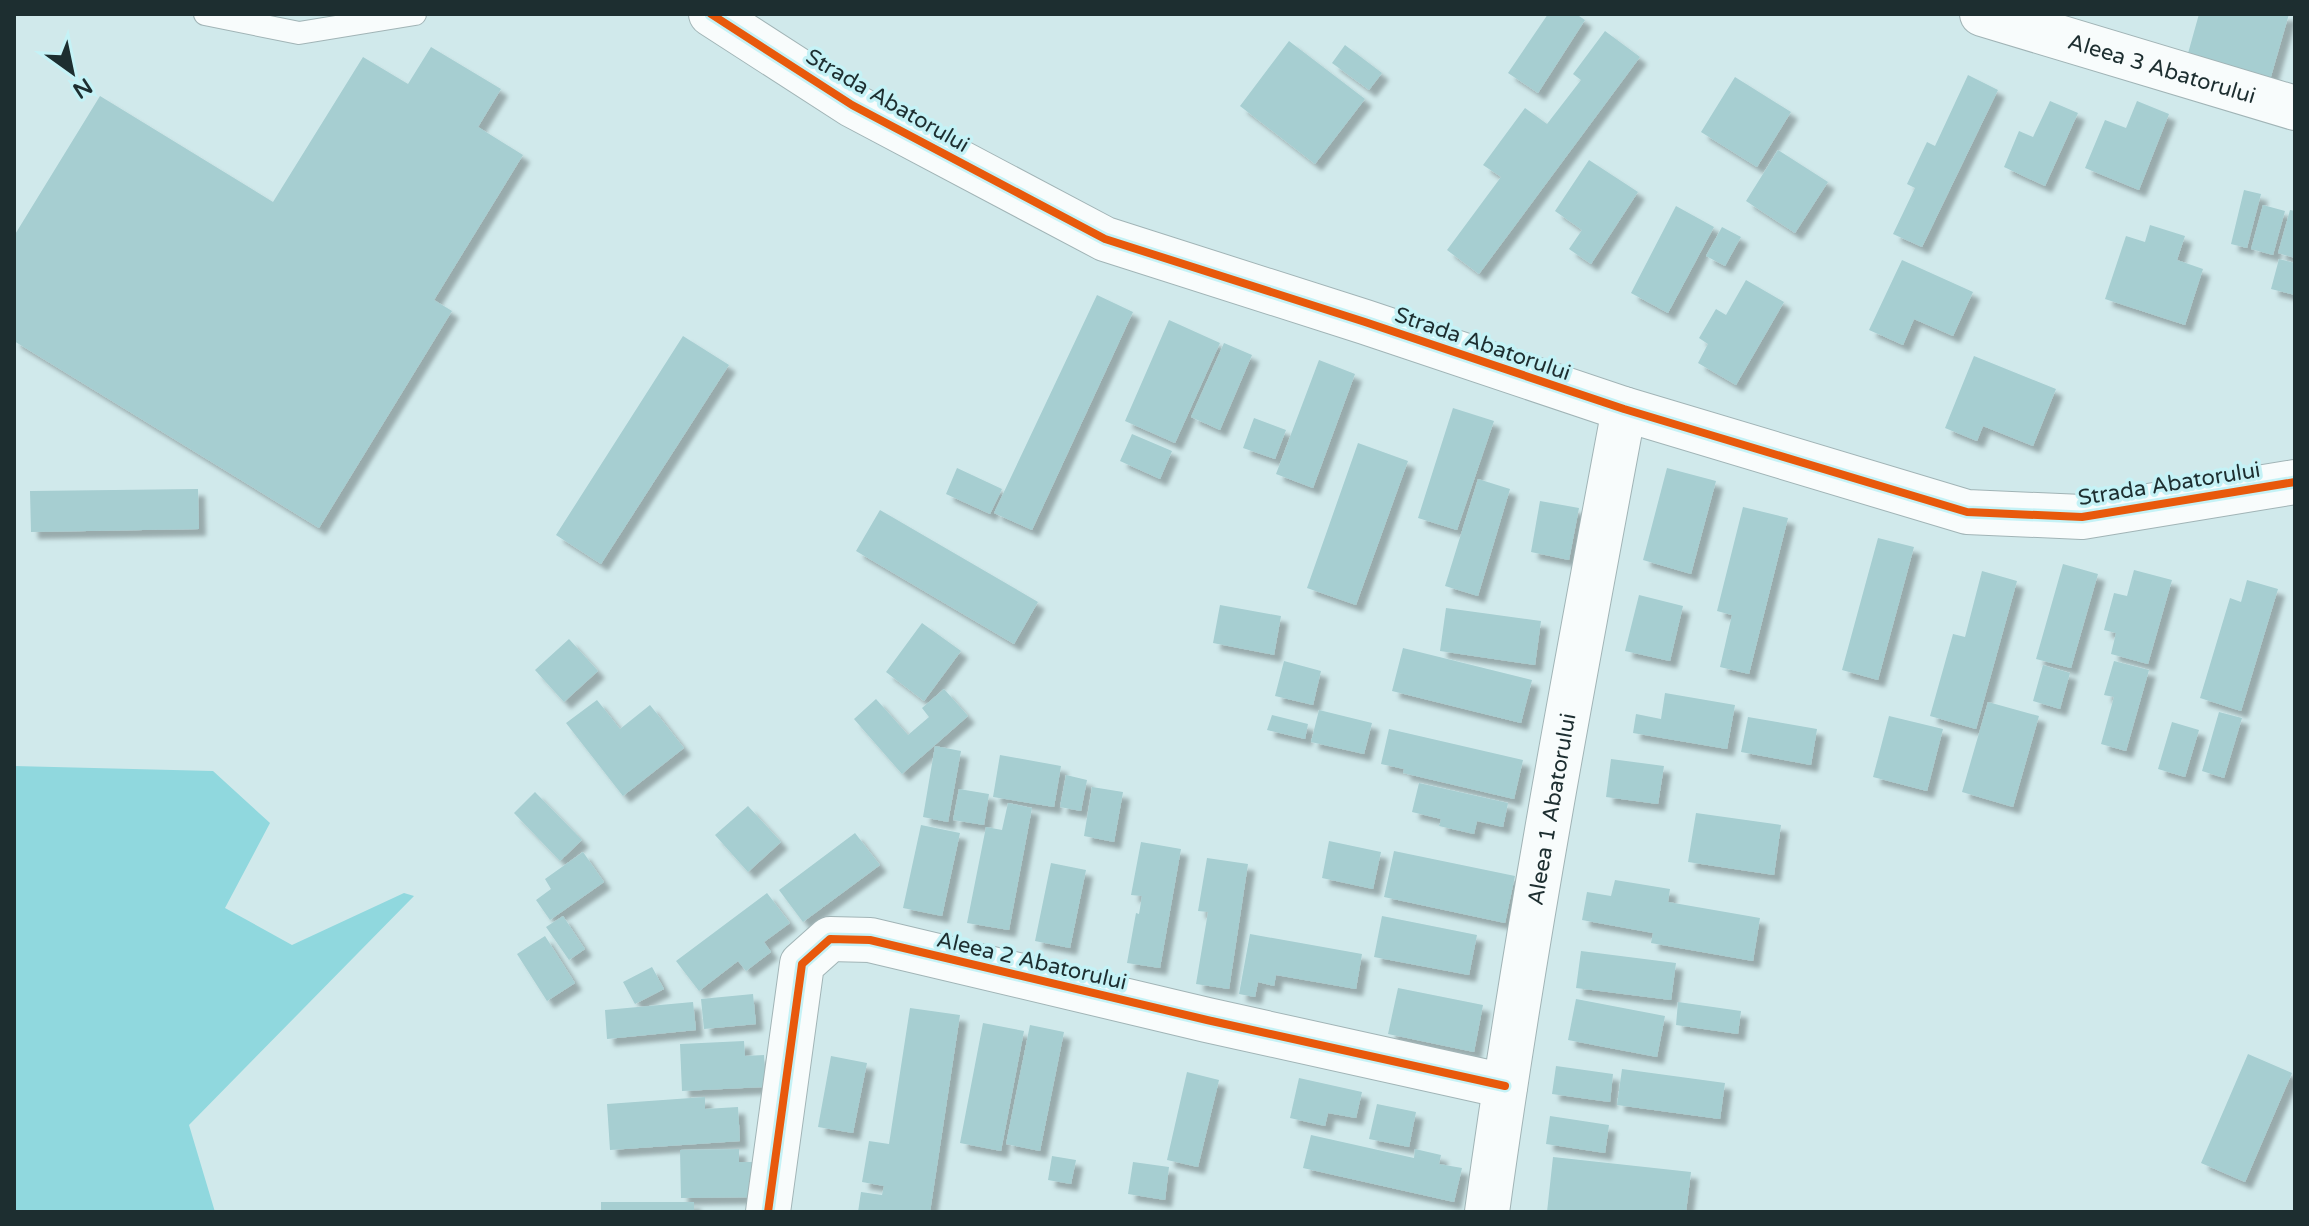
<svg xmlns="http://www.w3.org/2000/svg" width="2309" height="1226" viewBox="0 0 2309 1226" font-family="'Varela Round',sans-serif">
  <defs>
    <filter id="shadow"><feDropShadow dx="7" dy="7" stdDeviation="2" flood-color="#0004"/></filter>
  </defs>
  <rect width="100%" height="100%" fill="#d0e9eb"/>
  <!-- green -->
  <path fill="#90d8de" d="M14 766 213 771 270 823 225 908 292 945 404 893 414 896 189 1125 215 1212H14Z"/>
  <!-- building -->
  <path fill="#a6ced1" filter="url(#shadow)" d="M1548 14H1576L1585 20 1538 93 1508 73Z
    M2199 14H2289L2270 80 2187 57Z
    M1605 31 1640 57 1479 274 1447 250 1501 177 1483 165 1525 108 1547 124 1581 80 1573 74Z
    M1289 41 1365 99 1315 164 1240 106Z
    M1345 45 1382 73 1369 90 1332 63Z
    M431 47 501 89 478 127 523 155 434 300 452 311 319 528 14 341V236L100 96 273 202 363 57 408 84Z
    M1968 75 1998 90 1922 247 1893 234 1915 188 1907 184 1927 142 1935 146Z
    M1735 77 1791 112 1757 167 1701 132Z
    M2050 101 2078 113 2045 186 2004 167 2019 131 2033 137Z
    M2137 101 2169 114 2139 190 2085 168 2105 120 2126 128Z
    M1778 150 1828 182 1795 233 1746 201Z
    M1589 160 1638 192 1591 264 1569 249 1582 230 1555 211Z
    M2244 190 2261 194 2247 248 2231 244Z
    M2263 205 2285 211 2273 255 2251 249Z
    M1676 206 1714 227 1668 313 1631 293Z
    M2290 210 2295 211V258L2278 253Z
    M2150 225 2185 236 2177 260 2203 269 2185 325 2105 299 2126 236 2145 242Z
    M1722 227 1741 237 1725 266 1706 256Z
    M2279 259 2295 263V295L2271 289Z
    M1902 260 1973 292 1953 336 1914 319 1903 345 1869 330Z
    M1746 280 1784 302 1736 385 1698 363 1708 344 1699 338 1716 309 1726 315Z
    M1097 295 1133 312 1032 530 994 513Z
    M1169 320 1220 343 1175 443 1125 421Z
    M683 336 729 365 601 564 556 535Z
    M1224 343 1252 355 1220 430 1191 417Z
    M1974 356 2056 389 2033 446 1983 426 1977 441 1945 428Z
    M1319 360 1355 374 1313 488 1276 474Z
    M1453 408 1494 421 1457 530 1418 518Z
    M1254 418 1286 430 1275 459 1243 448Z
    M1132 434 1172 451 1160 479 1120 461Z
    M1358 443 1408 461 1356 605 1307 588Z
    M957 468 1002 489 990 514 946 494Z
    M1667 468 1716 481 1691 574 1643 560Z
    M1478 479 1510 489 1478 596 1445 586Z
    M198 489 199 529 31 532 30 491Z
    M1540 501 1579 508 1569 560 1531 552Z
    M1743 507 1788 518 1749 674 1720 667 1732 615 1717 611Z
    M880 510 1038 602 1014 644 856 551Z
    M1878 538 1914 547 1878 680 1842 670Z
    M2063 564 2098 574 2071 668 2036 659Z
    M2134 570 2172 580 2148 664 2111 654 2116 633 2104 630 2114 593 2127 596Z
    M1982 571 2017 581 1976 729 1930 716 1953 634 1965 637Z
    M2247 580 2278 589 2241 711 2200 698 2230 598 2241 602Z
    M1639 595 1683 606 1670 661 1625 651Z
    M1220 605 1281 616 1274 655 1213 643Z
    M1446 608 1541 621 1535 665 1440 651Z
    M922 623 961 651 924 701 886 672Z
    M569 639 598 671 564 702 535 670Z
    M1403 648 1532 680 1521 723 1392 691Z
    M1284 661 1321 671 1313 705 1275 696Z
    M2114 661 2149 670 2126 751 2101 744 2114 697 2104 695Z
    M2043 665 2070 673 2060 709 2033 701Z
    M944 689 968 716 902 774 854 719 876 699 908 735 929 717 922 708Z
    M1665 693 1735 705 1727 749 1633 733 1636 714 1661 719Z
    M597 700 620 729 650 705 684 748 623 796 566 723Z
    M1988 702 2039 716 2013 807 1962 792Z
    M1319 710 1372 723 1364 754 1311 742Z
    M2219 712 2242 718 2224 778 2202 771Z
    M1272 715 1308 724 1305 739 1267 730Z
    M1889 716 1943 729 1927 791 1873 777Z
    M1748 717 1817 729 1811 765 1741 752Z
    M2172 722 2199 730 2185 777 2158 769Z
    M1389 729 1523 760 1514 799 1403 773 1404 769 1381 764Z
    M935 746 961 751 948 822 923 817Z
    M1000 755 1061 766 1054 807 993 797Z
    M1611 759 1664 766 1658 804 1606 797Z
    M1066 775 1087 780 1081 811 1060 807Z
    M1419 783 1508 803 1503 827 1477 821 1474 834 1439 826 1441 819 1412 812Z
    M1092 787 1123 792 1114 842 1084 836Z
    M959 789 989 794 984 825 953 820Z
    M535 792 582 840 560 861 514 813Z
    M1008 803 1032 808 1009 930 967 923 986 827 1002 830Z
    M748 806 781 842 748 872 715 835Z
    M1696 813 1781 825 1774 875 1688 862Z
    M921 825 960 833 942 916 903 908Z
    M855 833 880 865 803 922 779 890Z
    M1329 841 1381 852 1373 889 1322 878Z
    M1141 842 1181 849 1160 968 1127 963 1136 913 1139 914 1142 896 1131 895Z
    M1394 851 1515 876 1505 923 1384 897Z
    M583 852 604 882 550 920 536 900 551 889 545 879Z
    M1207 858 1248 864 1229 989 1196 984 1208 912 1198 911Z
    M1051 863 1086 870 1070 948 1035 941Z
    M1615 880 1670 889 1668 902 1760 918 1753 961 1651 943 1653 933 1582 920 1587 892 1611 896Z
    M767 893 790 923 764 942 771 952 746 971 738 961 699 991 676 961Z
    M563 916 585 949 569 960 546 927Z
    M1382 916 1477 935 1469 975 1374 957Z
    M1250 934 1362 954 1356 989 1276 975 1274 986 1258 982 1255 997 1239 994Z
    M545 936 575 983 547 1001 517 954Z
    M1581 951 1676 963 1671 1000 1576 988Z
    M652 967 664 989 635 1004 623 982Z
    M1398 988 1483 1005 1474 1052 1388 1034Z
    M753 994 756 1024 704 1029 701 999Z
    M1576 999 1665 1016 1657 1057 1568 1040Z
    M693 1002 696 1030 607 1039 605 1010Z
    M1678 1002 1741 1011 1738 1034 1676 1025Z
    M910 1008 960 1015 930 1212H858L861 1192 882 1195 884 1186 862 1182 869 1141 889 1144Z
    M983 1023 1024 1031 1001 1151 960 1143Z
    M1030 1025 1064 1032 1040 1151 1006 1144Z
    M744 1041 745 1056 764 1055 765 1087 682 1091 680 1044Z
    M2248 1054 2292 1073 2245 1182 2201 1163Z
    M831 1056 867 1063 853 1133 818 1127Z
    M1556 1066 1613 1074 1610 1102 1552 1094Z
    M1622 1069 1725 1083 1720 1119 1617 1105Z
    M1187 1072 1219 1080 1198 1167 1167 1160Z
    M1299 1078 1362 1092 1356 1118 1328 1113 1325 1126 1290 1118Z
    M705 1097V1109L738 1107 740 1141 610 1150 607 1104Z
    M1377 1104 1416 1112 1409 1147 1369 1139Z
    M1550 1116 1609 1125 1605 1153 1546 1144Z
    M1311 1135 1414 1158 1415 1149 1441 1155 1439 1164 1462 1168 1454 1202 1303 1168Z
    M739 1149V1162H762L763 1197 681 1198 680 1150Z
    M1052 1156 1076 1160 1071 1184 1048 1180Z
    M1553 1157 1691 1172 1686 1212H1547Z
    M1133 1162 1169 1167 1165 1200 1128 1194Z
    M601 1202H694V1212H601Z"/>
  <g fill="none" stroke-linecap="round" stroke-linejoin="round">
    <!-- lane casing -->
    <g stroke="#a1b4b6" stroke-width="24">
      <path id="lane" d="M205 14 299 33 415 14"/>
    </g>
    <!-- street casing -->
    <g stroke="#a1b4b6" stroke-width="46">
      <g id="street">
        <path d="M711 14 852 105 1105 239 1365 322 1624 409 1967 512 2082 517 2295 482"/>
        <path id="s1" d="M1982 14 2295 108"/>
        <path d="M768 1212 802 964 830 939 870 940 1207 1020 1505 1086"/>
        <path id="s2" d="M1487 1212C1524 943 1574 676 1624 409"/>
      </g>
    </g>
    <!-- lane -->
    <use href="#lane" stroke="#f8fcfc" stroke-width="22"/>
    <!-- street -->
    <use href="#street" stroke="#f8fcfc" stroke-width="44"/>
    <!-- cycleway casing -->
    <g stroke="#c5f2f6" stroke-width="13">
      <path id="cycleway" d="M711 14 852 105 1105 239 1365 322 1624 409 1967 512 2082 517 2295 482
        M768 1212 802 964 830 939 870 940 1207 1020 1505 1086"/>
    </g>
    <!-- cycleway -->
    <use href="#cycleway" stroke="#e8590c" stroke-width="8"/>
  </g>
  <g text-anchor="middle" stroke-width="7" stroke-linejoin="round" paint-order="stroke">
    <!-- street labels -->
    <g font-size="22" fill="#1d2e30" stroke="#c5f2f6">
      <text dy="8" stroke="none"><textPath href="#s1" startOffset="188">Aleea 3 Abatorului</textPath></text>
      <text transform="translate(888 100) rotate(30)" y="8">Strada Abatorului</text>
      <text transform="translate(1483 343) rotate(19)" y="8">Strada Abatorului</text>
      <text transform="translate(2169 483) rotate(-9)" y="8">Strada Abatorului</text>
      <text dy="8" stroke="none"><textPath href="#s2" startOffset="408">Aleea 1 Abatorului</textPath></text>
      <text transform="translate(1032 960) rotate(13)" y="8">Aleea 2 Abatorului</text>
    </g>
  </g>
  <!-- border -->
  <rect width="2309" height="1226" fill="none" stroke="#1d2e30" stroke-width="32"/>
  <!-- north arrow -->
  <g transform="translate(72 72) rotate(147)" stroke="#c5f2f6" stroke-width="6" paint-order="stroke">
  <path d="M0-6L14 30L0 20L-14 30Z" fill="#1d2e30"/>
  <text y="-12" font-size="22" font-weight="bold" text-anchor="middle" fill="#1d2e30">N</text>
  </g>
</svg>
